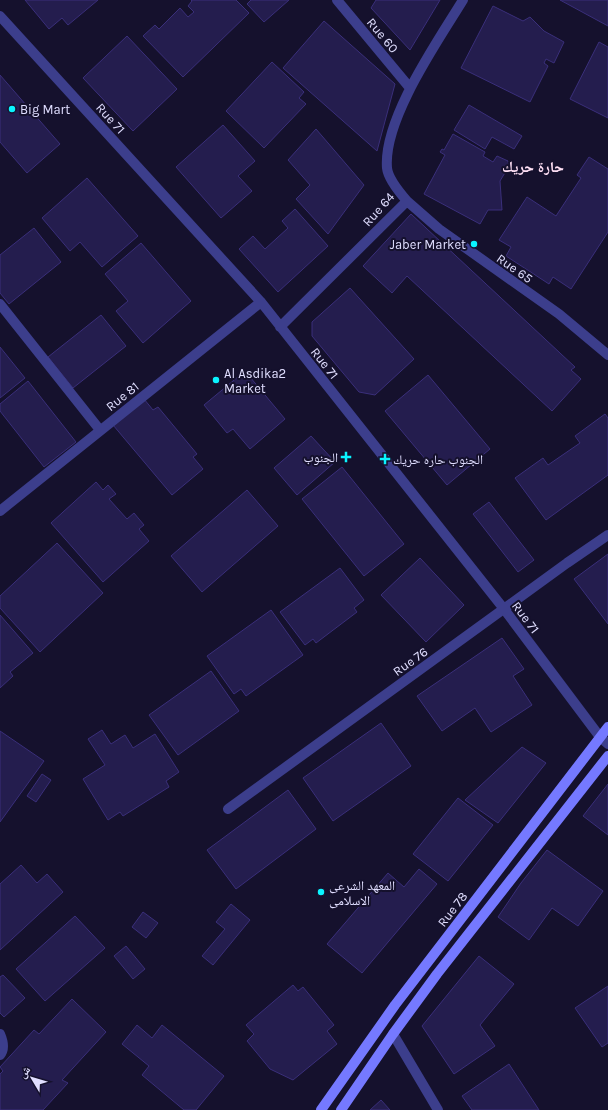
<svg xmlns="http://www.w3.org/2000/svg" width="608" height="1110" viewBox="0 0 608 1110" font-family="Karla,'Noto Naskh Arabic',sans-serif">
  <rect width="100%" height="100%" fill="#15112d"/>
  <!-- building -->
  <path fill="#241d4e" stroke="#3a2f7a" d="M25 0H98L68 25 62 18 49 29Z
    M191 0H236L249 13 183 77 143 36 155 25 159 29 180 8 188 17 194 12 188 6 192 1Z
    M251 0H289L264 22 247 4Z
    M376 0H440L410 50 371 8Z
    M560 0H608V26Z
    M493 6 523 21 530 17 544 31 564 42 554 63 546 59 544 63 548 66 530 102 461 68Z
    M324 21 395 84 377 151 283 68Z
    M127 36 177 89 133 131 83 78Z
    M599 42 608 47V118L570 99Z
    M272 62 304 92 299 98 306 104 264 148 226 111Z
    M0 75 60 144 27 173 0 142Z
    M469 105 522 136 514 149 492 137 485 149 454 130Z
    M223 125 255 161 238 176 252 191 221 218 176 167Z
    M316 129 364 185 328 234 296 199 310 185 288 160Z
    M453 134 485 152 483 156 493 162 497 156 508 161 509 166 500 181 502 210H488L480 224 424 194 445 155 440 152 442 149 444 150Z
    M589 157 608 169V232L571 289 553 277 549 284 506 256 511 247 499 240 527 197 556 216 581 178 577 175Z
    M87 178 138 236 102 267 80 242 70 251 42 218Z
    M295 209 328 246 278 292 239 249 253 236 265 249 288 228 282 221Z
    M411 214 575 367 571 370 581 379 552 411 407 276 392 293 363 266Z
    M34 228 61 262 9 304 0 293V255Z
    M141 243 191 301 143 343 116 311 128 301 105 274Z
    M350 288 414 359 375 395 359 392 312 336V322Z
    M101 315 126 346 73 388 48 357Z
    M0 347 25 378 0 398Z
    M245 371 285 419 250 449 233 429 227 433 204 405Z
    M428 375 490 449 447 485 385 411Z
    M28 381 76 442 44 467 0 411V404Z
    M144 399 153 410 158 407 197 454 193 457 203 469 172 495 113 425Z
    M605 414 608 418V475L546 520 515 478 543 458 548 465 580 443 575 436Z
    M311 436 335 462 297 495 274 468Z
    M342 467 404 544 364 576 302 499Z
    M96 482 103 490 108 485 116 494 109 499 127 519 134 513 144 525 139 529 149 541 103 582 51 523Z
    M247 490 278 526 202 592 171 556Z
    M489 502 534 560 518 572 473 514Z
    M57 543 103 593 40 652 0 608V596Z
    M608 554V624L574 579Z
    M420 558 464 605 426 642 381 595Z
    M340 568 364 600 354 608 357 612 316 643 313 639 305 645 280 612Z
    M271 610 303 655 246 696 241 689 234 694 207 656Z
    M0 615 33 653 10 672 13 676 0 688Z
    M502 638 524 669 513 676 532 705 491 732 475 708 442 731 417 696Z
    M211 671 239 711 178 755 149 715Z
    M381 723 411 766 333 821 303 778Z
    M102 730 111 744 125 735 133 748 155 734 179 772 166 781 169 787 123 816 120 812 108 820 83 779 105 765 88 739Z
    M0 731 44 761 0 822Z
    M522 747 546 763 498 823 465 800Z
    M42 774 51 780 36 802 27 796Z
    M608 784V835L583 816Z
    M288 790 316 829 236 889 207 850Z
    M458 798 493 825 448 881 413 854Z
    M547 850 603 891 578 926 552 908 529 940 498 917 521 883Z
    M21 865 37 883 47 874 63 892 0 950V884Z
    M419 869 437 884 362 973 327 944 388 873 404 887Z
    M231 904 250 920 213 965 202 956 225 929 216 922Z
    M143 912 158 923 146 938 132 927Z
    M75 916 105 948 45 1001 16 969Z
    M126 946 145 969 133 979 114 956Z
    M479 956 514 984 480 1025 495 1046 454 1074 422 1026Z
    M3 975 25 998 4 1017 0 1013V977Z
    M293 985 298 991 303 987 334 1025 327 1031 337 1044 293 1080 270 1069 247 1041 254 1034 246 1025Z
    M608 986V1043L602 1047 575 1008Z
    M72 999 106 1032 62 1080 68 1083 43 1110H0V1074L3 1071 0 1067 34 1030 39 1034Z
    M137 1025 152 1038 162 1025 224 1076 196 1110H184L142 1075 149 1066 122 1044Z
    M509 1064 539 1110H472L462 1096Z
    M381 1100 390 1110H370Z"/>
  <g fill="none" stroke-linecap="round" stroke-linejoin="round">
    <!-- street -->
    <path stroke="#3c3e8c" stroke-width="10" d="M337 0 410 88
      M0 16 261 302 504 609 600 737 608 744
      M407 201 439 229 559 314 608 355
      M0 304 100 430
      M280 327 407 201C400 193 388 178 387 168 383 119 438 41 463 0
      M0 511 261 302
      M228 809 567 563 608 535
      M0 1034C3 1041 5 1049 0 1055
      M393 1034 438 1110"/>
    <!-- secondary -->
    <path stroke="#7579ff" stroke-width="10" d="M321 1110 395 1005 608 727
      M341 1110 393 1034 437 974 608 756"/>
  </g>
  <!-- markers -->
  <g fill="#0af4ff" stroke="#15112d" stroke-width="1.5">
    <circle cx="12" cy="109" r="4"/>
    <circle cx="474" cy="244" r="4"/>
    <circle cx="216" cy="380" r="4"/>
    <path d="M344 451h4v4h4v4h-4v4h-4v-4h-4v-4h4z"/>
    <path d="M383 453h4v4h4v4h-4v4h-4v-4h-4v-4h4z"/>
    <circle cx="321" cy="892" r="4"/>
  </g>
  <g text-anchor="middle" stroke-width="4" stroke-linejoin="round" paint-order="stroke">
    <!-- street labels -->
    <g font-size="13" fill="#e0deff" stroke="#15112d">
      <text transform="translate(383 35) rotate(50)" y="5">Rue 60</text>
      <text transform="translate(111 118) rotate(48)" y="5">Rue 71</text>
      <text transform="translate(378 209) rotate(-48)" y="5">Rue 64</text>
      <text transform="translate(515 268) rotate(35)" y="5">Rue 65</text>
      <text transform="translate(325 363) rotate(52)" y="5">Rue 71</text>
      <text transform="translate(122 396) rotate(-39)" y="5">Rue 81</text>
      <text transform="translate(526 617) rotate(53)" y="5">Rue 71</text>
      <text transform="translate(410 661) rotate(-36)" y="5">Rue 76</text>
      <text transform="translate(452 909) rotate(-53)" y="5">Rue 78</text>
    </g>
    <!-- poi labels -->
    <g font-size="13" fill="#e0deff" stroke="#15112d" text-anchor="start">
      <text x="20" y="114">Big Mart</text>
      <text x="466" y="249" text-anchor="end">Jaber Market</text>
      <text x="224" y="378">Al Asdika2<tspan x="224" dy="15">Market</tspan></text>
      <text x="338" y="462" text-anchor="end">الجنوب</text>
      <text x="393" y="464">الجنوب حاره حريك</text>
      <text x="329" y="890">المعهد الشرعى<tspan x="329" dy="15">الاسلامى</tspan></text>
    </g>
    <!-- quarter labels -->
    <g font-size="15" font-weight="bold" fill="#ffe0f5" stroke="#15112d">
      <text x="533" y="172">حارة حريك</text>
    </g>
  </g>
  <!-- north arrow -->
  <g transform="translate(32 1078) rotate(308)" stroke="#15112d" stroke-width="3" paint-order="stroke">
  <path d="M0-3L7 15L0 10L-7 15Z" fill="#e0deff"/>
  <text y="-6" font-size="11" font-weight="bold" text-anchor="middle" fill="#e0deff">ش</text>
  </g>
</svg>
